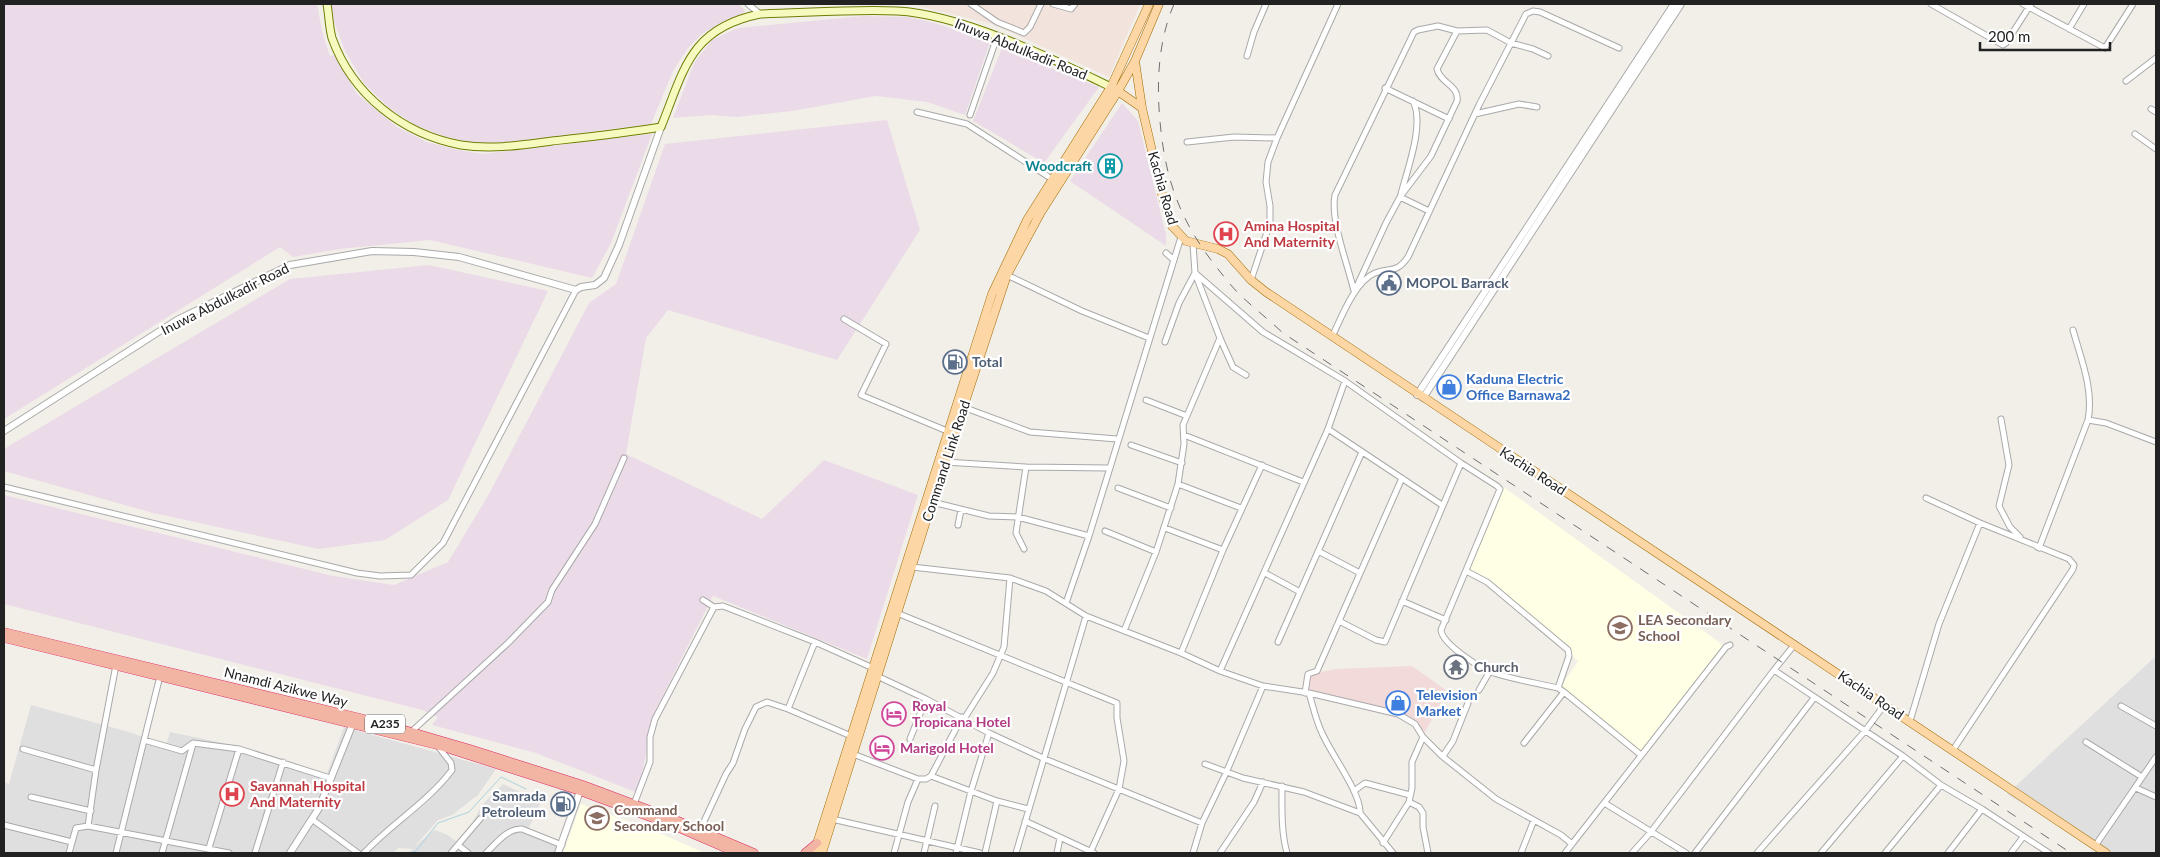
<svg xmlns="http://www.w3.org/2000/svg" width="2160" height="857" viewBox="0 0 2160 857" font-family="Lato,sans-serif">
  <rect width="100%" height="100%" fill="#f2efe9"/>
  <!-- residential -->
  <path fill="#e0dfdf" d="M2156 656V853H2100L2071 833 2007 794Z
    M31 705 129 732 166 745 170 732 237 746 327 774 344 727 496 769 478 795 452 815 438 820 414 847 434 830 446 834 457 842 472 823 482 805 503 784 541 802 527 832 557 845 554 853H407L413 849 398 848 393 853H4V782L9 784Z"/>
  <!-- commercial -->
  <path fill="#f2dad9" d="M1412 666 1447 691 1425 732 1404 715 1305 691 1310 674 1336 669Z"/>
  <!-- industrial -->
  <path fill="#ebdbe8" d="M4 4H317L323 35 330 56 334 55 357 94 397 127 427 142 458 150 483 154 652 134 611 243 592 278 430 240 340 249 293 257 280 247 4 419Z
    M331 4H738L745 10 743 15 724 21 702 34 688 48 673 71 651 124 510 142 474 143 443 136 415 125 389 108 364 83 345 51 332 16Z
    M863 16 908 17 935 23 990 42 965 115 927 102 876 96 792 111 736 117 712 115 673 118 694 63 712 40 738 28Z
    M1002 48 1099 87 1044 163 973 121Z
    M1122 103 1138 121 1166 235V246L1070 181Z
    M887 120 920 230 837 360 668 310 646 338 626 454 762 519 824 460 918 495 867 659 713 596 655 711 638 793 536 753 432 725 438 717 422 710 4 604V495L333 576 394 585 448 562 489 494 589 303 616 284 665 144Z
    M429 265 548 291 448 500 385 540 319 549 153 513 4 471V449L290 279Z"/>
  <!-- education -->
  <path fill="#ffffe5" d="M1502 486 1726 647 1641 755 1560 688 1578 661 1493 587 1467 572Z
    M581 804 657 832 705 853H563Z"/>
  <!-- military -->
  <path fill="#f3e3dd" d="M834 4H1140L1109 77 992 24 914 5Z"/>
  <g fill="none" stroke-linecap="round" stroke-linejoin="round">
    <!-- stream -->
    <path stroke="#aad3df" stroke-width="1" d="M410 853 416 851 438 823 469 812 501 777 526 789"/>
    <!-- minor casing -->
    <g stroke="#a9a9a9" stroke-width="7">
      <path id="minor" d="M748 4 760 14
        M971 4 997 22 1024 33 1030 27 1041 4
        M1053 4 1071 9 1075 4
        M1931 4 2003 45 2006 43 2031 4
        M2023 4 2105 48 2133 4
        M2069 29 2084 4
        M1247 56 1254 32 1266 4
        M2126 81 2156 58
        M1385 88 1449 119
        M2151 109 2156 112
        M917 112 967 124 1052 179
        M1475 114 1519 104 1537 107
        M970 115 997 37
        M2135 134 2156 149
        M1187 142 1234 137 1277 138
        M1401 194C1407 170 1425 124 1413 101
        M1400 197 1429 211
        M1193 244 1195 273 1220 338 1233 367 1246 375
        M1166 253 1174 260
        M1007 275 1082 311 1149 338
        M1251 280 1270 223V206L1266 182 1268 162 1277 138 1338 4
        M1356 288 1386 223 1400 197 1431 156 1457 101C1460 86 1440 83 1437 69L1457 31
        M1354 291C1348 265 1330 220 1335 195L1414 32 1418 30 1438 26 1457 31 1487 30 1511 43 1533 49 1548 56
        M844 319 886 344 861 395 947 431
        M1332 337C1341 318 1355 281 1375 273 1391 267 1396 274 1408 257L1479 105 1526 14 1533 11 1540 12 1619 48
        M1165 342 1179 303 1195 273 1263 332 1345 381 1461 463 1497 486 1500 489 1441 630C1442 644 1481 669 1494 673 1515 680 1537 683 1558 688L1564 692 1641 755
        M1146 400 1187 416
        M963 407 1030 432 1117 439
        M2001 419 2009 465 1999 506 2010 527 2020 537
        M2088 420 2106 423 2156 442
        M1328 429 1442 505
        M1184 435 1303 482
        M1131 445 1182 463
        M945 462 1026 467 1109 468
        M1178 484 1241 508
        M4 487 357 573 380 576 411 575 443 543 576 290
        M1118 488 1171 508
        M1926 498 1980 523 2069 559 2074 565 2073 569 1953 750
        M932 502 989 516 1018 517 1089 536
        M958 525 961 510
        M1165 528 1223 550
        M1105 531 1156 552
        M2036 546 2039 548 2088 420C2094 390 2081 359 2073 330
        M1024 549 1016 533 1026 467
        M1318 551 1360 573
        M912 567 1010 578 1046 591 1086 616 1181 653 1220 671 1263 686 1309 693 1398 714 1415 724 1423 737 1442 756 1496 799 1561 835 1572 844
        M1466 571 1487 582 1568 650 1569 656 1558 688
        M1265 573 1300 592
        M703 600 714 607 723 606 815 642 873 668
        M1402 601 1446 620
        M1066 603 1089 536 1181 237
        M897 613 1117 703V718L1124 761 1119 789 1090 853
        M1339 621 1376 640 1385 642 1461 463
        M1124 631 1156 552 1178 484 1184 444 1183 425 1220 338
        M815 642 788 709 851 736
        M1278 642 1362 452
        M1181 653 1223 550 1262 465
        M1774 670 1903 756 1941 785 1982 809 2049 853
        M1220 671 1328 429 1345 381
        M877 676 926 699 989 733 1045 759 1202 823
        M1479 690 1490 671
        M1305 693 1308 674 1317 671 1402 478
        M1309 693C1313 706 1316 721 1322 733 1331 754 1361 793 1360 813L1393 853
        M2121 706 2156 726
        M964 719 993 673 1004 647 1010 578
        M1910 721 1939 624 1980 523
        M411 732 508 643 548 602 552 590 595 524 624 458
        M910 739 926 699
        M144 740 182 751 193 743 239 749 330 778
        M2086 742 2142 777
        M1524 743 1564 692
        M23 749 96 770
        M853 754 918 779H926L931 776 962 717
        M1443 756 1453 741 1468 703
        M1205 764 1243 778 1304 792 1360 813
        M931 776 997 801 1028 809
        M1282 786C1282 808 1281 832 1287 853
        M2136 788 2156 797
        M1354 791 1365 783 1410 795
        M31 797 91 811
        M1409 802 1419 807 1423 813V827L1428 853
        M634 804 650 762V737L655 719 714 607
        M1606 804 1686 853
        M832 819 980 853
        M313 820 358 853
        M1025 821 1094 853
        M4 825 72 842
        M88 826 96 770 116 665
        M700 830 726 774 733 763 745 729 756 707 767 702 788 709
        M1383 843 1409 802 1412 788V762L1423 737
        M458 845 468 853
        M2095 846 2156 757
        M209 848 239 749
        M69 853 76 828 88 826 229 853
        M116 853 160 676
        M162 853 193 744
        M255 853 283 762
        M364 853C391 824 428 802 452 770L451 763 437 745
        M451 853 480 819
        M486 853C496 844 507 828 522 829L562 845
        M894 853 908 802 918 779
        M924 853 935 806
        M956 853 971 791 989 733
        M985 853 997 801
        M1016 853 1086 616
        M1057 853 1060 838
        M1193 853 1202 823 1226 773 1263 686
        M1220 853 1254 802 1263 782
        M1521 853 1534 820
        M1565 853 1726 647 1730 645
        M1632 853 1650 833 1774 670 1795 644
        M1695 853 1814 698
        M1757 853 1865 731 1885 704
        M1821 853 1903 756
        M1885 853 1941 785
        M1948 853 1982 809
        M2011 853 2023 837"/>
    </g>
    <!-- tertiary casing -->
    <g stroke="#a9a9a9" stroke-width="8">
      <path id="tertiary" d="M1417 395 1674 4
        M1423 398 1681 4
        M4 431 177 320 290 265 372 251 414 252 459 257 576 290 581 287 595 285 604 278 619 245 661 127
        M290 853 319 808 353 723
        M558 853 580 791"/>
    </g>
    <!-- secondary casing -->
    <g stroke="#707d05" stroke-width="9">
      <path id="secondary" d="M327 4C329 15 329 27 332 38 352 94 402 134 461 145 491 150 522 145 552 141 588 137 625 133 661 127 684 70 690 28 760 14 805 13 852 9 897 11 961 14 1053 59 1111 87"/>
    </g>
    <!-- primary casing -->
    <g stroke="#a06b00" stroke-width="9">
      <path id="primary" d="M1135 61 1142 108 1162 194 1172 226 1186 241 1218 249 1228 254 1251 280 1266 292 2106 853
        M1115 89 1142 108
        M814 853 992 294 1027 220 1111 87 1149 4
        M822 853 932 502 1007 275 1041 212 1118 91 1135 61 1159 4"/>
    </g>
    <!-- trunk casing -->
    <g stroke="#dc2a67" stroke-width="9">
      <path id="trunk" d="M4 632 381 723 470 749 583 785 671 818 754 853
        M4 638 437 745 580 791 677 827 737 853
        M805 853 817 843"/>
    </g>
    <!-- minor -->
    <use href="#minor" stroke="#fff" stroke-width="5"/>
    <!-- tertiary -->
    <use href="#tertiary" stroke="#fff" stroke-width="6"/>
    <!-- secondary -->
    <use href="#secondary" stroke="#f7fabf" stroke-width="7"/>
    <!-- primary -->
    <use href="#primary" stroke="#fcd6a4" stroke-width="8"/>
    <!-- trunk -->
    <use href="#trunk" stroke="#f2b4a3" stroke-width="8"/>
    <!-- rail -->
    <path stroke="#707070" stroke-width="1" stroke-dasharray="10 10" stroke-linecap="butt" d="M1174 4C1160 37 1157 72 1159 108 1163 173 1177 218 1218 269 1225 278 1232 287 1240 295 1254 308 1269 320 1283 333L2071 853"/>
  </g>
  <!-- icons -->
  <defs>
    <g id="building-ring" transform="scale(1.25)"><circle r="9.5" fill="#fff" stroke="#0f9aa8" stroke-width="1.5"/><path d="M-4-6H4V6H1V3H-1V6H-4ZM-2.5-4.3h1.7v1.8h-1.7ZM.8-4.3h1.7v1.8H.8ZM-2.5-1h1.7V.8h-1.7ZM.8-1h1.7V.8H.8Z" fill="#0f9aa8"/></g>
    <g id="hospital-ring" transform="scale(1.25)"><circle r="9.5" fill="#fff" stroke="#e0444e" stroke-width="1.5"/><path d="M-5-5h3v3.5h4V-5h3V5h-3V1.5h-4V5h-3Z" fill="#e0444e"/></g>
    <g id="civic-ring" transform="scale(1.25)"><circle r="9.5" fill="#fff" stroke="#5c6f8a" stroke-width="1.5"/><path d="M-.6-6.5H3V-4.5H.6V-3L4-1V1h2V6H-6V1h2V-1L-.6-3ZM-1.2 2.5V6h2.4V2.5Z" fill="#5c6f8a"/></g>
    <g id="fuel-ring" transform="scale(1.25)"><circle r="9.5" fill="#fff" stroke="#5c6f8a" stroke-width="1.5"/><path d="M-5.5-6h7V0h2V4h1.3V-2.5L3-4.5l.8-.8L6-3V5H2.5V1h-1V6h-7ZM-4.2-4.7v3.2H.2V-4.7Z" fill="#5c6f8a"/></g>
    <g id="shop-ring" transform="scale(1.25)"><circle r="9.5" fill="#fff" stroke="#3f7fe0" stroke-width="1.5"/><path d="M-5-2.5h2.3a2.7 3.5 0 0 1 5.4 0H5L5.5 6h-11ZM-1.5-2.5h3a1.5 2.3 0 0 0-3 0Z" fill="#3f7fe0"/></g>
    <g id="school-ring" transform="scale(1.25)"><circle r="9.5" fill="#fff" stroke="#8d6e63" stroke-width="1.5"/><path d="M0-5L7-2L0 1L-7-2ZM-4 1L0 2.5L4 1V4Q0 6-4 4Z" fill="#8d6e63"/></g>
    <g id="temple-ring" transform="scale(1.25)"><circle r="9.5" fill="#fff" stroke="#6b7280" stroke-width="1.5"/><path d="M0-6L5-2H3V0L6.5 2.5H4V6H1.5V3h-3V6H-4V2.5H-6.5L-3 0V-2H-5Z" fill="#6b7280"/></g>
    <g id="hotel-ring" transform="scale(1.25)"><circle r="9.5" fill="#fff" stroke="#d1479c" stroke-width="1.5"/><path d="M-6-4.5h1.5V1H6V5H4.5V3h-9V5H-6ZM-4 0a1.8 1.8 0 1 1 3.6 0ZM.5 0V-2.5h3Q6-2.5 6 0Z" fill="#d1479c"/></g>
  </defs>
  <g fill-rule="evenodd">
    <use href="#building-ring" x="1110" y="166"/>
    <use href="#hospital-ring" x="1226" y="234"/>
    <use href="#civic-ring" x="1389" y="283"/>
    <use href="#fuel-ring" x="955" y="362"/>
    <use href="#shop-ring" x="1449" y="387"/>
    <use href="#school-ring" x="1620" y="628"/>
    <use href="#temple-ring" x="1456" y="667"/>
    <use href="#shop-ring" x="1398" y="703"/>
    <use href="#hotel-ring" x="894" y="714"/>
    <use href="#hotel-ring" x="882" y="748"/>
    <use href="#hospital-ring" x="232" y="794"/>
    <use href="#fuel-ring" x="563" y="804"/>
    <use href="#school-ring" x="597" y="818"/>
  </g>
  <g text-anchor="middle" stroke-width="4.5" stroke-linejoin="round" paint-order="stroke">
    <!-- shield labels -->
    <rect fill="#fff" stroke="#646464" stroke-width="1" x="365" y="714.5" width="40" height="19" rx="4"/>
    <g font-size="12" font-weight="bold" fill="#222">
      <text x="385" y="728">A235</text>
    </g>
    <!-- street labels -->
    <g font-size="14" fill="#222" stroke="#fff">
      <text transform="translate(1021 49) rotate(22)" y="5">Inuwa Abdulkadir Road</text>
      <text transform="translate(1163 188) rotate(74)" y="5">Kachia Road</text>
      <text transform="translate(225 299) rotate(-27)" y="5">Inuwa Abdulkadir Road</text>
      <text transform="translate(946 461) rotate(-72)" y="5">Command Link Road</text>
      <text transform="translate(1533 471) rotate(33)" y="5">Kachia Road</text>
      <text transform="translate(286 687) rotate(14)" y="5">Nnamdi Azikwe Way</text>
      <text transform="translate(1871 695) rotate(34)" y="5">Kachia Road</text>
    </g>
    <!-- culture labels -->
    <g font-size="14" font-weight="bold" fill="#0d838f" stroke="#fff" text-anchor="end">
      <text x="1092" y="171">Woodcraft</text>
    </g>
    <!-- health labels -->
    <g font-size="14" font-weight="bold" fill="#be3a42" stroke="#fff" text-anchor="start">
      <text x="1244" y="231">Amina Hospital<tspan x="1244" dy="16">And Maternity</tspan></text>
      <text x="250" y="791">Savannah Hospital<tspan x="250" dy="16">And Maternity</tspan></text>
    </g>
    <!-- service labels -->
    <g font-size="14" font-weight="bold" fill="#4e5e75" stroke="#fff" text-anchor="start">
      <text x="1406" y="288">MOPOL Barrack</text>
      <text x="972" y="367">Total</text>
      <text x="546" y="801" text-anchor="end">Samrada<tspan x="546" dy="16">Petroleum</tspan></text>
    </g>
    <!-- shop labels -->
    <g font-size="14" font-weight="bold" fill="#366cbe" stroke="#fff" text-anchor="start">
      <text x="1466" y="384">Kaduna Electric<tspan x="1466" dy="16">Office Barnawa2</tspan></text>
      <text x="1416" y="700">Television<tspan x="1416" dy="16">Market</tspan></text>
    </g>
    <!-- education labels -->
    <g font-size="14" font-weight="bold" fill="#785e54" stroke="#fff" text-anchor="start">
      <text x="1638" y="625">LEA Secondary<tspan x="1638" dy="16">School</tspan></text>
      <text x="614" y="815">Command<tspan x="614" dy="16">Secondary School</tspan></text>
    </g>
    <!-- worship labels -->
    <g font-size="14" font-weight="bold" fill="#5b616d" stroke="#fff" text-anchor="start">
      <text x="1474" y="672">Church</text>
    </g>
    <!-- hotel labels -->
    <g font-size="14" font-weight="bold" fill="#b23c85" stroke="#fff" text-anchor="start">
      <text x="912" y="711">Royal<tspan x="912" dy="16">Tropicana Hotel</tspan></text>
      <text x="900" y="753">Marigold Hotel</text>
    </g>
  </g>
  <!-- border -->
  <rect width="2160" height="857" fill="none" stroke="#222222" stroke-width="10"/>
  <!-- scale -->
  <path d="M1980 42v8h130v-8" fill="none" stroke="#222222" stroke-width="2.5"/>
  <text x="1988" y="42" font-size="15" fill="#222222" stroke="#ffffff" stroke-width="4" paint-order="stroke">200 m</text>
</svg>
